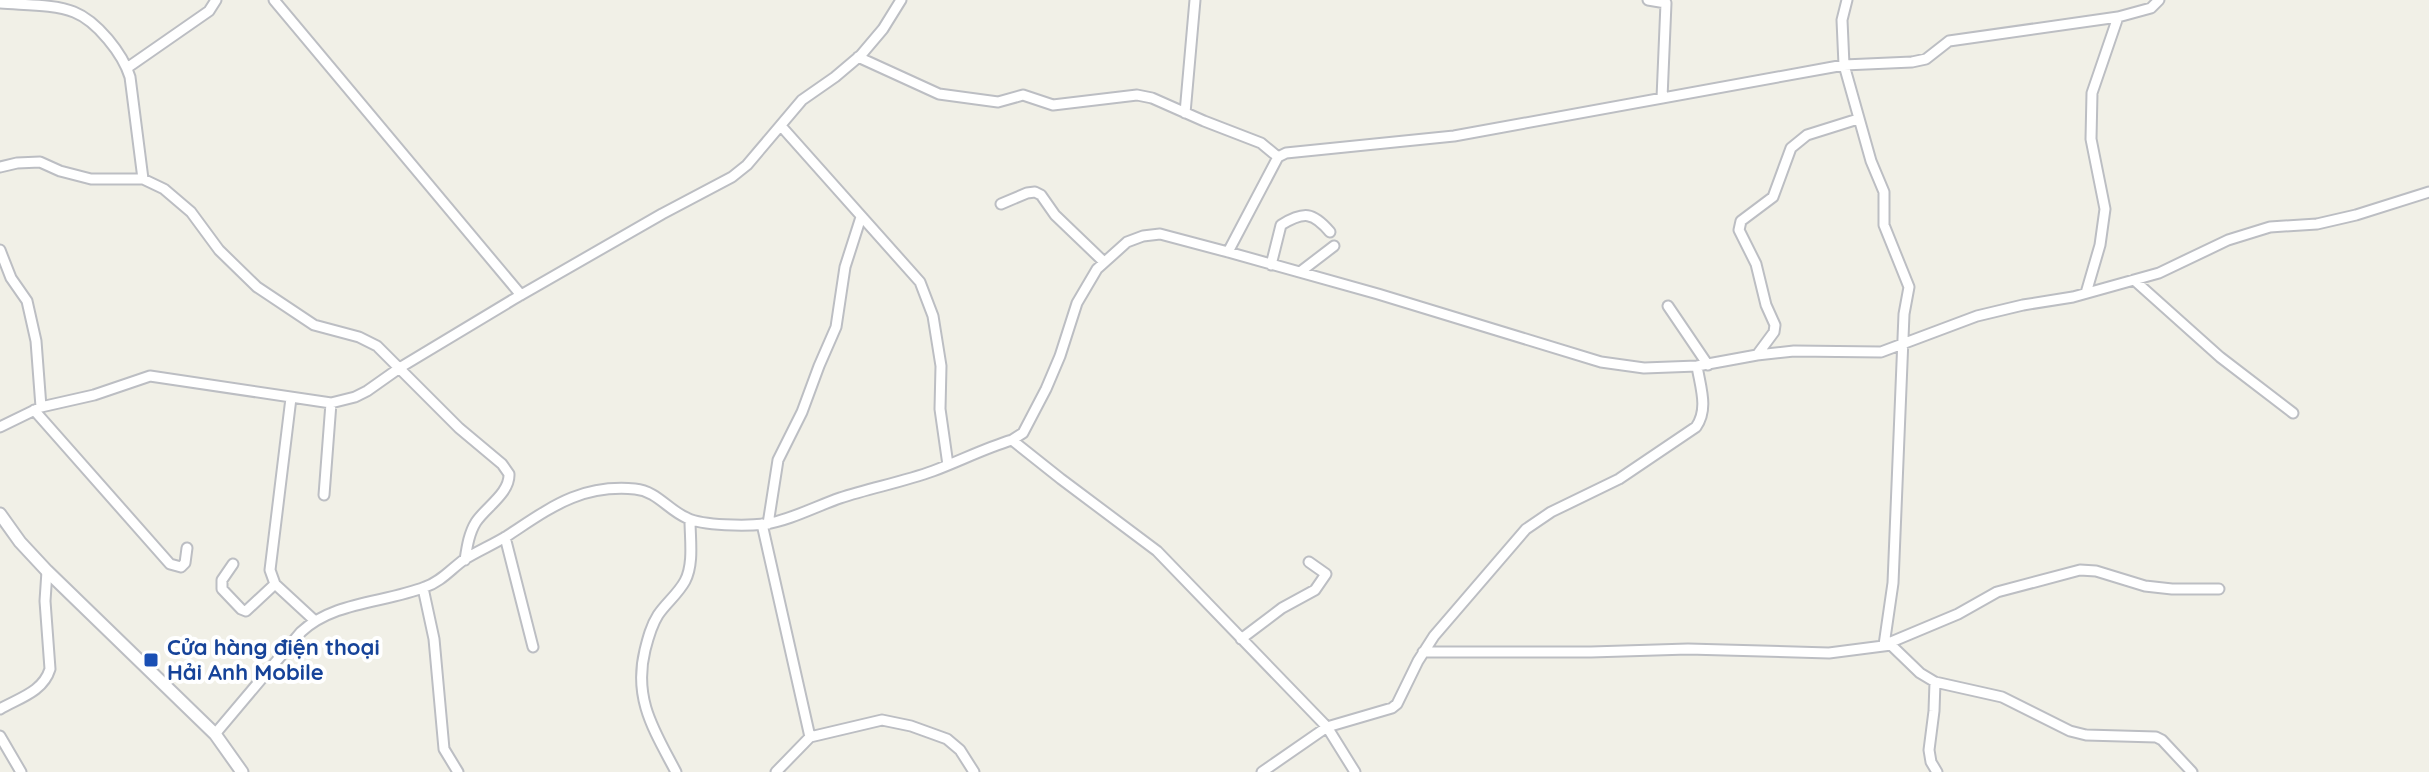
<svg xmlns="http://www.w3.org/2000/svg" width="2429" height="772" viewBox="0 0 2429 772" font-family="Quicksand,sans-serif">
  <rect width="100%" height="100%" fill="#f1f0e7"/>
  <g fill="none" stroke-linecap="round" stroke-linejoin="round">
    <!-- minor casing -->
    <g stroke="#bcbec3" stroke-width="13">
      <path id="minor" d="M274 0 521 295
        M1648 0 1666 3 1662 98
        M1847 0 1842 20 1844 65 1871 161 1884 192V225L1909 287 1904 314 1893 583 1884 645 1958 614 1997 592 2080 570 2096 571 2145 586 2172 589H2219
        M0 3C21 5 55 4 74 12 97 21 123 54 130 77L143 179
        M858 57 939 94 998 102 1023 95 1053 105 1137 95 1152 98 1204 121 1261 143 1278 157
        M127 68 209 11 216 0
        M1185 113 1195 0
        M781 126 920 282 933 316 941 366 940 409 948 465
        M0 167 17 163 40 162 60 171 91 179H143L164 189 191 212 219 250 257 287 314 325 359 337 377 346 459 428 502 464 509 474C510 493 486 507 476 522 469 533 467 547 465 560
        M1001 204 1027 193 1035 192 1041 195 1055 215 1104 262
        M0 250 11 278 27 301 36 341 41 407
        M1228 252 1278 157 1286 153 1454 136 1844 65 1912 62 1926 59 1949 41 2118 17
        M1271 265 1281 225C1304 211 1313 212 1330 232
        M1300 272 1334 246
        M2134 280 2220 357 2293 413
        M2086 293 2100 245 2105 209 2091 139 2092 93 2118 17 2151 8 2159 0
        M1668 306 1708 365
        M1757 355 1774 332 1775 325 1766 305 1756 264 1739 230 1741 221 1773 197 1791 148 1807 135 1858 119
        M291 398 270 570 275 584 314 620
        M34 410 170 564 181 567 185 563 187 548
        M0 427 41 407 94 395 150 376 331 403 355 397 367 391 401 367 514 299 662 214 732 177 747 165 802 100 835 77 861 55 883 29 901 0
        M1012 440 1061 479 1157 551 1327 727 1355 772
        M324 495 331 403
        M762 524 810 737
        M768 524 778 460 802 412 819 366 836 327 845 267 861 217
        M505 537 533 647
        M233 564 222 580V589L241 609 246 611 275 584
        M423 588 434 639 444 749 458 772
        M1241 639 1282 608 1315 590 1326 574 1309 562
        M1423 652H1591L1688 649 1829 653 1891 645 1920 673 1935 682 2002 697 2070 731 2086 735 2156 737 2162 740 2192 772
        M1935 682 1934 711 1929 750 1931 762 1937 772
        M0 709C19 698 43 692 50 669L45 601 47 571
        M215 734 301 632C334 601 385 603 425 587 441 582 452 568 465 559 478 551 494 544 507 536 550 508 580 484 635 489 657 491 668 510 687 518 703 526 747 526 765 524 788 521 817 506 840 498 870 488 903 482 933 471 960 461 985 448 1012 440L1023 433 1046 389 1060 356 1077 303 1097 269 1127 242 1143 236 1160 234 1228 252 1378 294 1601 362 1644 368 1697 366 1757 355 1794 351 1881 352 1977 316 2023 305 2073 297 2159 273 2228 240 2270 227 2317 224 2356 215 2429 192
        M0 736 21 772
        M676 772C654 730 633 699 645 650 648 638 651 626 658 615 666 603 678 594 685 581 694 564 690 539 690 520
        M776 772 810 737 882 720 911 726 947 739 960 750 974 772
        M1262 772 1327 727 1392 708 1397 704 1418 661 1434 636 1526 529 1551 512 1619 479 1696 427C1709 409 1700 386 1697 366"/>
    </g>
    <!-- tertiary casing -->
    <g stroke="#bcbec3" stroke-width="15">
      <path id="tertiary" d="M0 514 20 542 47 571 215 734 242 772"/>
    </g>
    <!-- minor -->
    <use href="#minor" stroke="#fff" stroke-width="9"/>
    <!-- tertiary -->
    <use href="#tertiary" stroke="#fff" stroke-width="11"/>
  </g>
  <!-- markers -->
  <rect fill="#1a4fb4" stroke="#fff" stroke-width="3" x="143" y="652" width="16" height="16" rx="4"/>
  <g text-anchor="middle" stroke-width="8" stroke-linejoin="round" paint-order="stroke">
    <!-- transit labels -->
    <g font-size="22" font-weight="bold" fill="#164399" stroke="#fff" text-anchor="start">
      <text x="167" y="655">Cửa hàng điện thoại<tspan x="167" dy="25">Hải Anh Mobile</tspan></text>
    </g>
  </g>
</svg>
